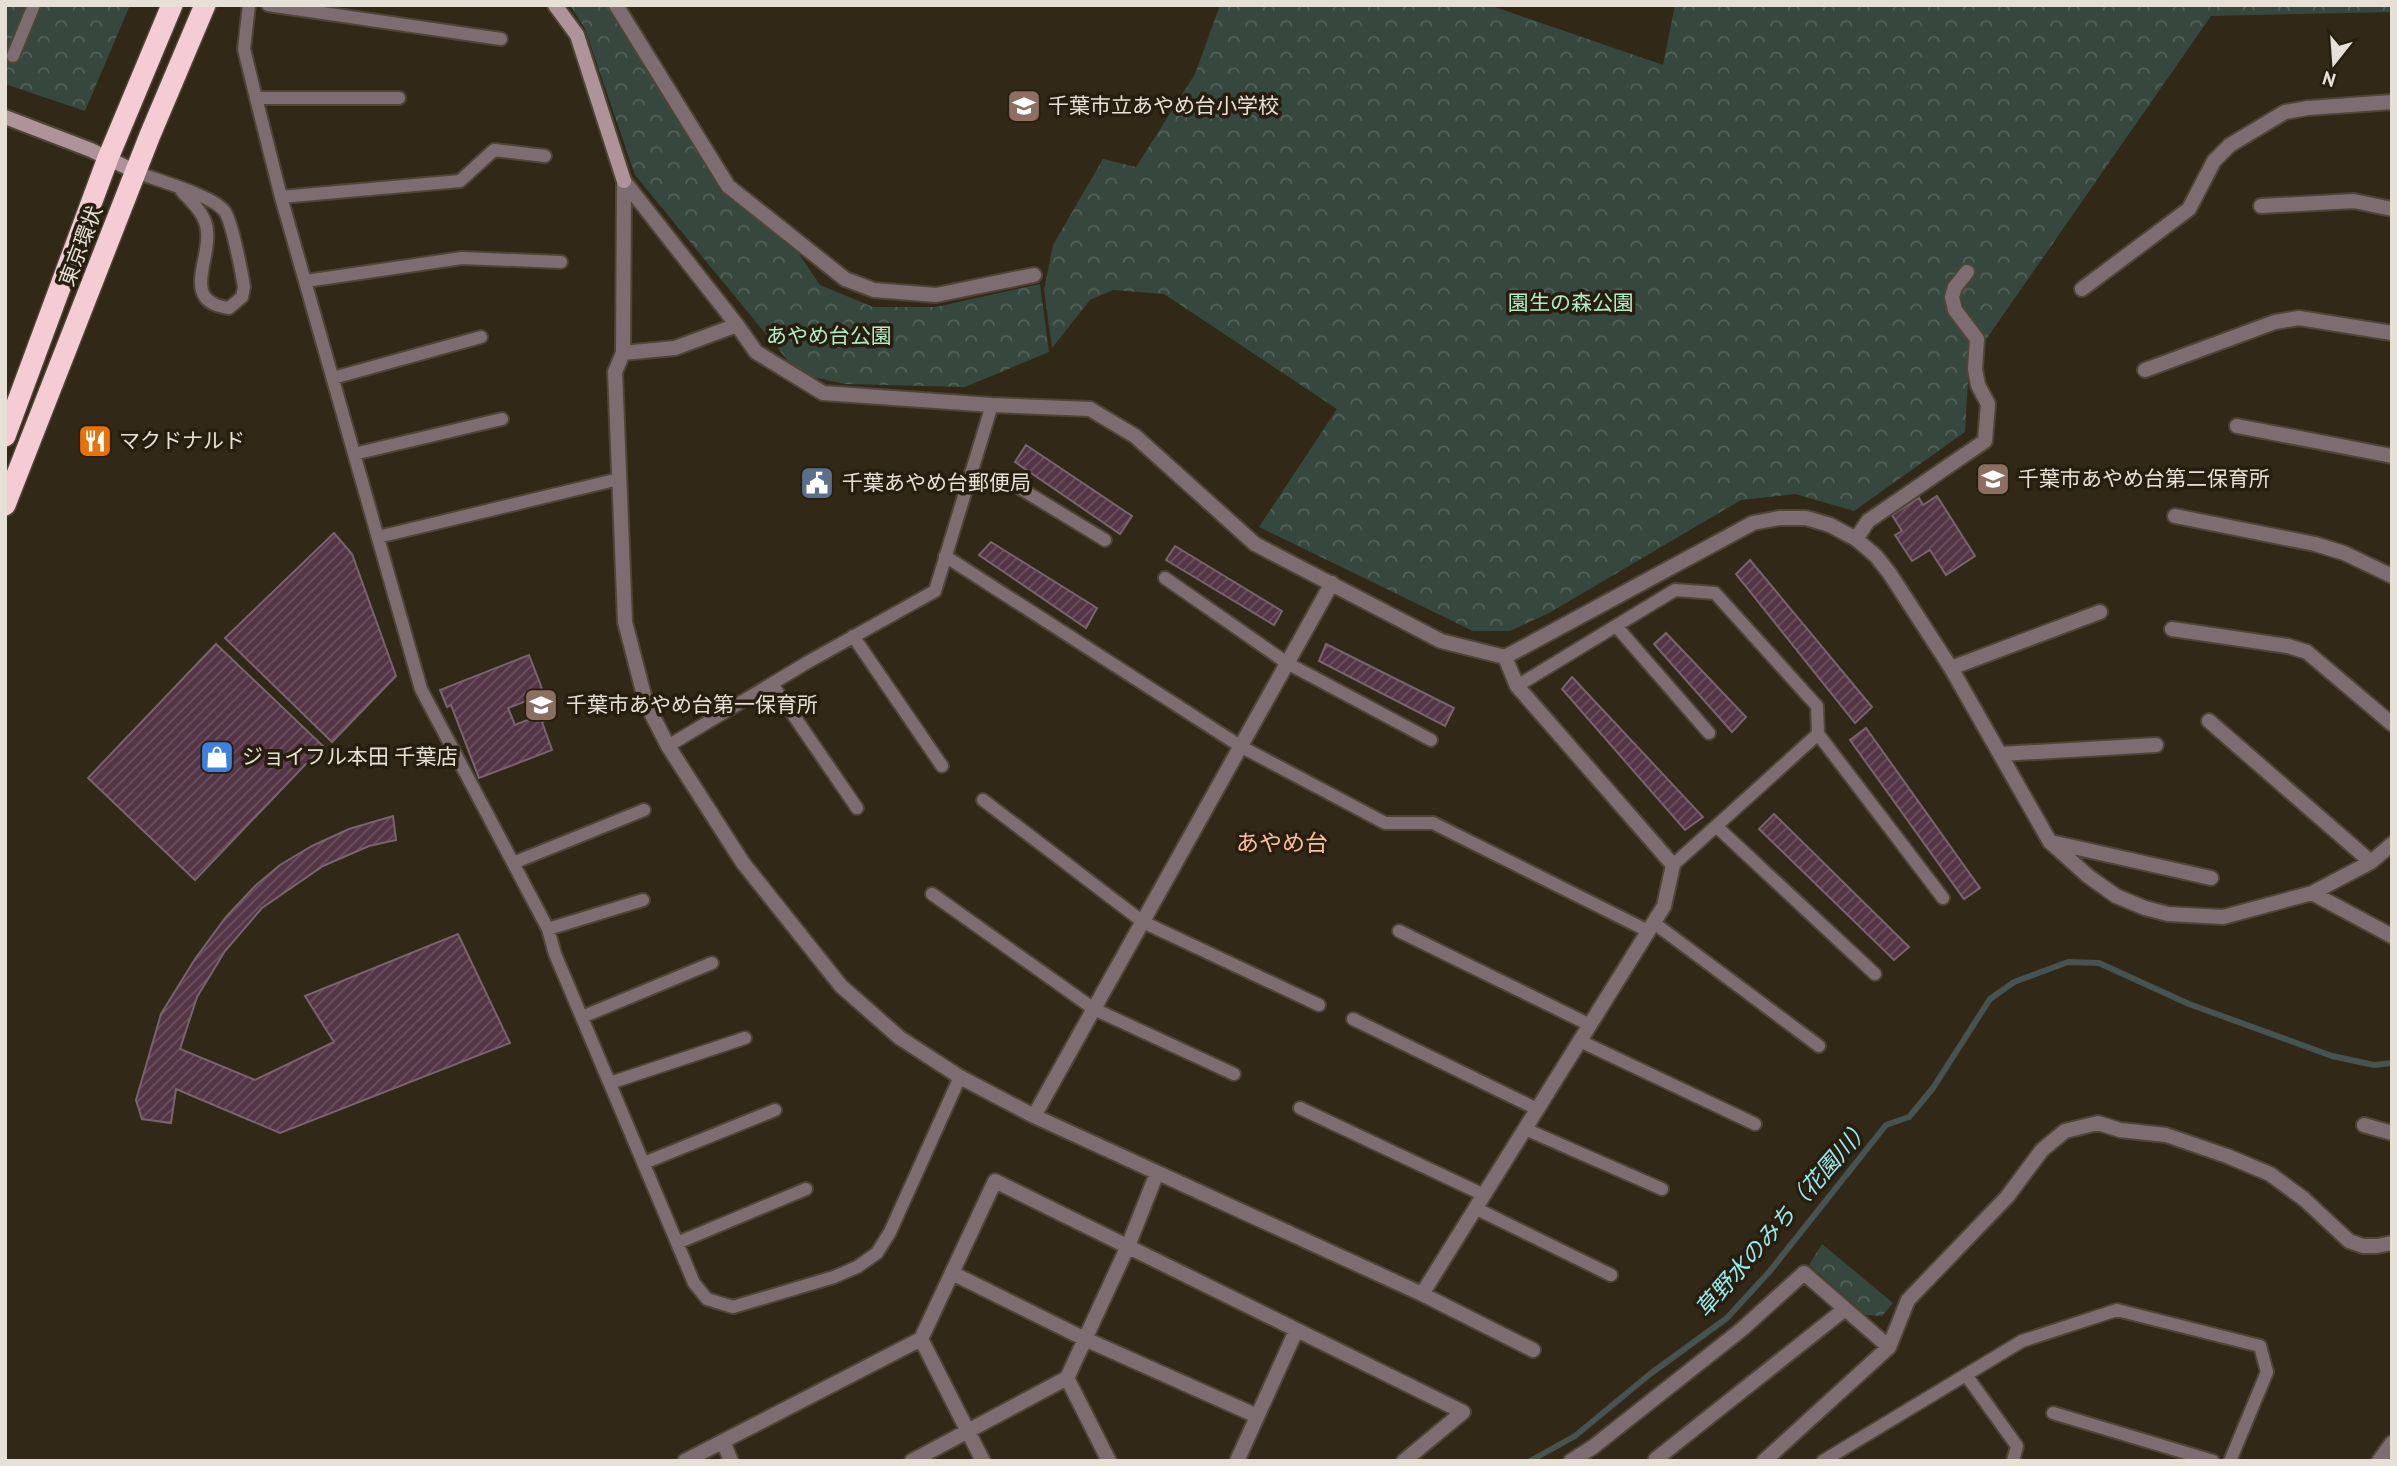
<svg xmlns="http://www.w3.org/2000/svg" width="2397" height="1466" viewBox="0 0 2397 1466" font-family="'PT Sans','Noto Sans JP',sans-serif">
  <defs>
    <pattern id="park-crowns" width="20" height="18" patternUnits="userSpaceOnUse" patternTransform="scale(1.75)"><rect width="20" height="18" fill="#36483d"/><path d="M2 6a3 3 0 1 1 6 0M12 15a3 3 0 1 1 6 0" fill="none" stroke="#536258"/></pattern>
    <pattern id="building-hatch" width="6" height="6" patternUnits="userSpaceOnUse" patternTransform="scale(1.75)"><rect width="6" height="6" fill="#533546"/><path d="M-1 1l2-2M0 6l6-6M5 7l2-2" fill="none" stroke="#6c5260"/></pattern>
  </defs>
  <rect width="100%" height="100%" fill="#312818"/>
  <!-- park -->
  <path fill="url(#park-crowns)" d="M5 5H130L85 111 5 84Z
    M570 5H607L720 187 799 254 820 285 873 307H936L1040 284 1049 352 965 387 845 384 813 377 789 362 635 175 585 29Z
    M1220 5H1489L1663 65 1675 5H2392V12L2211 16 1969 364 1965 432 1854 511 1795 494 1741 500 1549 613 1510 631H1473L1259 527 1337 409 1164 294 1113 290 1090 300 1052 348 1044 290 1053 245 1103 159 1136 167 1195 74Z
    M1822 1244 1893 1303 1882 1316 1866 1315 1809 1265Z"/>
  <g fill="none" stroke-linecap="round" stroke-linejoin="round">
    <!-- stream -->
    <path stroke="#465350" stroke-width="6" d="M1530 1461 1575 1436 1650 1374 1727 1318 1770 1271 1886 1125 1909 1117 1933 1088 1990 999 2014 982 2068 962 2099 963 2189 1004 2332 1056 2374 1065 2392 1063"/>
  </g>
  <!-- building -->
  <path fill="url(#building-hatch)" stroke="#77646e" stroke-width="2" d="M1026 445 1132 516 1120 534 1015 462Z
    M1937 496 1975 556 1946 575 1930 550 1912 561 1895 535 1902 531 1892 515 1919 498 1923 505Z
    M334 533 352 554 396 676 332 742 225 638Z
    M991 542 1097 608 1086 628 979 555Z
    M1175 546 1282 611 1274 625 1166 560Z
    M1750 560 1872 707 1855 723 1736 574Z
    M1666 633 1746 717 1732 732 1654 644Z
    M216 644 323 746 195 880 88 778Z
    M1326 644 1454 708 1445 726 1319 661Z
    M529 655 544 694 508 708 515 725 545 713 547 720 542 722 552 750 479 778 451 705 447 707 440 690Z
    M1572 677 1703 817 1685 830 1562 689Z
    M1866 728 1980 888 1964 899 1850 740Z
    M1774 814 1909 947 1894 960 1759 829Z
    M393 816 396 840 369 846 323 866 262 908 225 951 197 997 180 1049 255 1080 334 1042 305 996 458 934 510 1043 280 1133 176 1089 171 1123 142 1119 136 1100 161 1014 195 959 226 917 255 886 280 865 312 846 349 829Z"/>
  <g fill="none" stroke-linecap="round" stroke-linejoin="round">
    <!-- lane casing -->
    <g stroke="#4e4536" stroke-width="16">
      <path id="lane" d="M249 5 244 49 256 98 281 197 421 689 548 929 555 954 694 1283 707 1299 733 1307 834 1277 857 1267 877 1253 890 1232 960 1077
        M268 5 501 39
        M13 56 34 5
        M256 98H399
        M136 172C156 180 215 196 225 212 232 222 242 274 244 287L242 297 229 308C180 302 211 260 207 231 206 214 192 203 181 190
        M281 197 460 181 494 150 545 156
        M306 281 462 258 561 262
        M333 378 481 337
        M354 454 502 419
        M968 481 1013 484 1105 540
        M378 537 619 479
        M945 556 1240 746 1385 823H1433L1648 931
        M1165 578 1287 663 1431 740
        M1616 626 1709 733
        M853 636 942 766
        M772 684 857 808
        M1517 686 1675 590 1715 593 1817 706 1818 734 1943 898
        M668 746 808 662 935 591 992 405
        M983 800 1143 922 1319 1005
        M1716 826 1875 974
        M513 863 644 810
        M1673 865 1818 734
        M932 894 1094 1009 1234 1074
        M1654 923 1819 1046
        M548 929 643 900
        M1399 931 1590 1025
        M582 1017 712 963
        M1353 1019 1537 1109
        M1580 1041 1755 1124
        M610 1083 745 1038
        M1300 1108 1484 1195
        M1525 1129 1662 1189
        M644 1163 775 1110
        M1475 1208 1611 1275
        M677 1243 806 1189
        M1966 1375 2017 1446 2013 1461
        M2053 1413 2213 1461
        M1823 1461 2022 1341 2117 1310 2260 1346 2267 1372 2230 1461"/>
    </g>
    <!-- street casing -->
    <g stroke="#4e4536" stroke-width="18">
      <path id="street" d="M616 5 728 186 845 279 874 290 936 295 1034 275
        M624 181 737 325 756 352 823 393 992 405 1090 409 1135 436 1255 544 1441 641 1505 657 1753 523 1779 518H1806L1830 525 1856 539 1876 556 1890 574 1951 668 2050 842 2088 876 2116 896 2145 908 2168 914 2223 917 2312 893 2371 862 2392 844
        M624 181 623 353 615 372 625 622 646 703 668 746 743 863 841 986 900 1038 960 1077 1034 1116 1422 1294 1533 1350
        M2261 206 2354 201 2392 209
        M2082 289 2189 209 2214 161 2230 145 2285 112 2308 108 2392 102
        M623 353 675 348 737 325
        M2145 370 2275 322 2299 318 2392 333
        M2237 426 2392 456
        M2175 516 2315 544 2344 553 2392 576
        M1856 539 1868 521 1985 441 1988 404 1978 385 1975 369 1977 339 1955 310 1952 297 1955 287 1967 272
        M2172 629 2288 646 2307 652 2392 724
        M1951 668 2100 612
        M2209 721 2371 862
        M2000 754 2156 745
        M2051 842 2211 878
        M2312 893 2392 936
        M1034 1116 1332 583
        M2364 1125 2392 1133
        M952 1273 1085 1339 1257 1416
        M1422 1294 1664 906 1673 865 1517 686 1505 657
        M921 1339 983 1461
        M1067 1378 1109 1461
        M723 1441 731 1461
        M685 1461 921 1339 995 1181 1463 1412 1404 1461
        M912 1461 1067 1378 1128 1246 1157 1173
        M1237 1461 1296 1331
        M1571 1461 1593 1447 1741 1330 1804 1273 1889 1347
        M1657 1461 1656 1459 1845 1309
        M1764 1461 1889 1347 1908 1300 2007 1197 2042 1150 2065 1131 2098 1123 2120 1130 2166 1135 2227 1156 2270 1174 2304 1199 2349 1241 2363 1246H2377L2392 1243
        M2379 1461 2392 1443"/>
    </g>
    <!-- secondary casing -->
    <g stroke="#4e4536" stroke-width="18">
      <path id="secondary" d="M555 5 577 35 624 181
        M5 117 91 150 136 172"/>
    </g>
    <!-- highway casing -->
    <g stroke="#4e4536" stroke-width="24">
      <path id="highway" d="M5 436 108 158 172 5
        M5 505 150 135 205 5"/>
    </g>
    <!-- lane -->
    <use href="#lane" stroke="#7e6d70" stroke-width="12"/>
    <!-- street -->
    <use href="#street" stroke="#7e6d70" stroke-width="14"/>
    <!-- secondary -->
    <use href="#secondary" stroke="#ae9398" stroke-width="14"/>
    <!-- highway -->
    <use href="#highway" stroke="#f5cbd4" stroke-width="21"/>
  </g>
  <!-- icons -->
  <defs>
    <g id="school-square" transform="scale(1.75)"><rect x="-9" y="-9" width="18" height="18" rx="4" fill="#8d6e63" stroke="#271e0f"/><path d="M0-5L7-2L0 1L-7-2ZM-4 1L0 2.5L4 1V4Q0 6-4 4Z" fill="#fff"/></g>
    <g id="restaurant-square" transform="scale(1.75)"><rect x="-9" y="-9" width="18" height="18" rx="4" fill="#e8710a" stroke="#271e0f"/><path d="M-5-6h1v4h1v-4h1v4h1v-4h1v5L-1.5 .5V6h-2V.5L-5-1ZM5-6V6H3V1.5H1.5Q1.5-4 5-6Z" fill="#fff"/></g>
    <g id="civic-square" transform="scale(1.75)"><rect x="-9" y="-9" width="18" height="18" rx="4" fill="#5c6f8a" stroke="#271e0f"/><path d="M-.6-6.5H3V-4.5H.6V-3L4-1V1h2V6H-6V1h2V-1L-.6-3ZM-1.2 2.5V6h2.4V2.5Z" fill="#fff"/></g>
    <g id="shop-square" transform="scale(1.75)"><rect x="-9" y="-9" width="18" height="18" rx="4" fill="#3f7fe0" stroke="#271e0f"/><path d="M-5-2.5h2.3a2.7 3.5 0 0 1 5.4 0H5L5.5 6h-11ZM-1.5-2.5h3a1.5 2.3 0 0 0-3 0Z" fill="#fff"/></g>
  </defs>
  <g fill-rule="evenodd">
    <use href="#school-square" x="1024" y="106"/>
    <use href="#restaurant-square" x="95" y="441"/>
    <use href="#school-square" x="1993" y="479"/>
    <use href="#civic-square" x="817" y="483"/>
    <use href="#school-square" x="541" y="705"/>
    <use href="#shop-square" x="217" y="757"/>
  </g>
  <g text-anchor="middle" stroke-width="7" stroke-linejoin="round" paint-order="stroke">
    <!-- poi labels -->
    <g font-size="21" fill="#e6e0d6" stroke="#271e0f" text-anchor="start">
      <text x="1048" y="113">千葉市立あやめ台小学校</text>
      <text x="119" y="448">マクドナルド</text>
      <text x="2018" y="486">千葉市あやめ台第二保育所</text>
      <text x="842" y="490">千葉あやめ台郵便局</text>
      <text x="566" y="712">千葉市あやめ台第一保育所</text>
      <text x="242" y="764">ジョイフル本田 千葉店</text>
    </g>
    <!-- street labels -->
    <g font-size="21" fill="#e6e0d6" stroke="#271e0f">
      <text transform="translate(81 246) rotate(-69)" y="7">東京環状</text>
    </g>
    <!-- park labels -->
    <g font-size="21" fill="#b1edc8" stroke="#271e0f">
      <text x="1571" y="310">園生の森公園</text>
      <text x="829" y="343">あやめ台公園</text>
    </g>
    <!-- neighbourhood labels -->
    <g font-size="23" fill="#f9bda1" stroke="#271e0f">
      <text x="1282" y="851">あやめ台</text>
    </g>
    <!-- water labels -->
    <g font-size="23" font-style="italic" fill="#9aebef" stroke="#271e0f">
      <text transform="translate(1783 1218) rotate(-49)" y="8">草野水のみち（花園川）</text>
    </g>
  </g>
  <!-- border -->
  <rect width="2397" height="1466" fill="none" stroke="#e6e0d6" stroke-width="14"/>
  <!-- north arrow -->
  <g transform="translate(2334 63) rotate(197)" stroke="#271e0f" stroke-width="5" paint-order="stroke">
  <path d="M0-5L12 26L0 18L-12 26Z" fill="#e6e0d6"/>
  <text y="-10" font-size="19" font-weight="bold" text-anchor="middle" fill="#e6e0d6">N</text>
  </g>
</svg>
